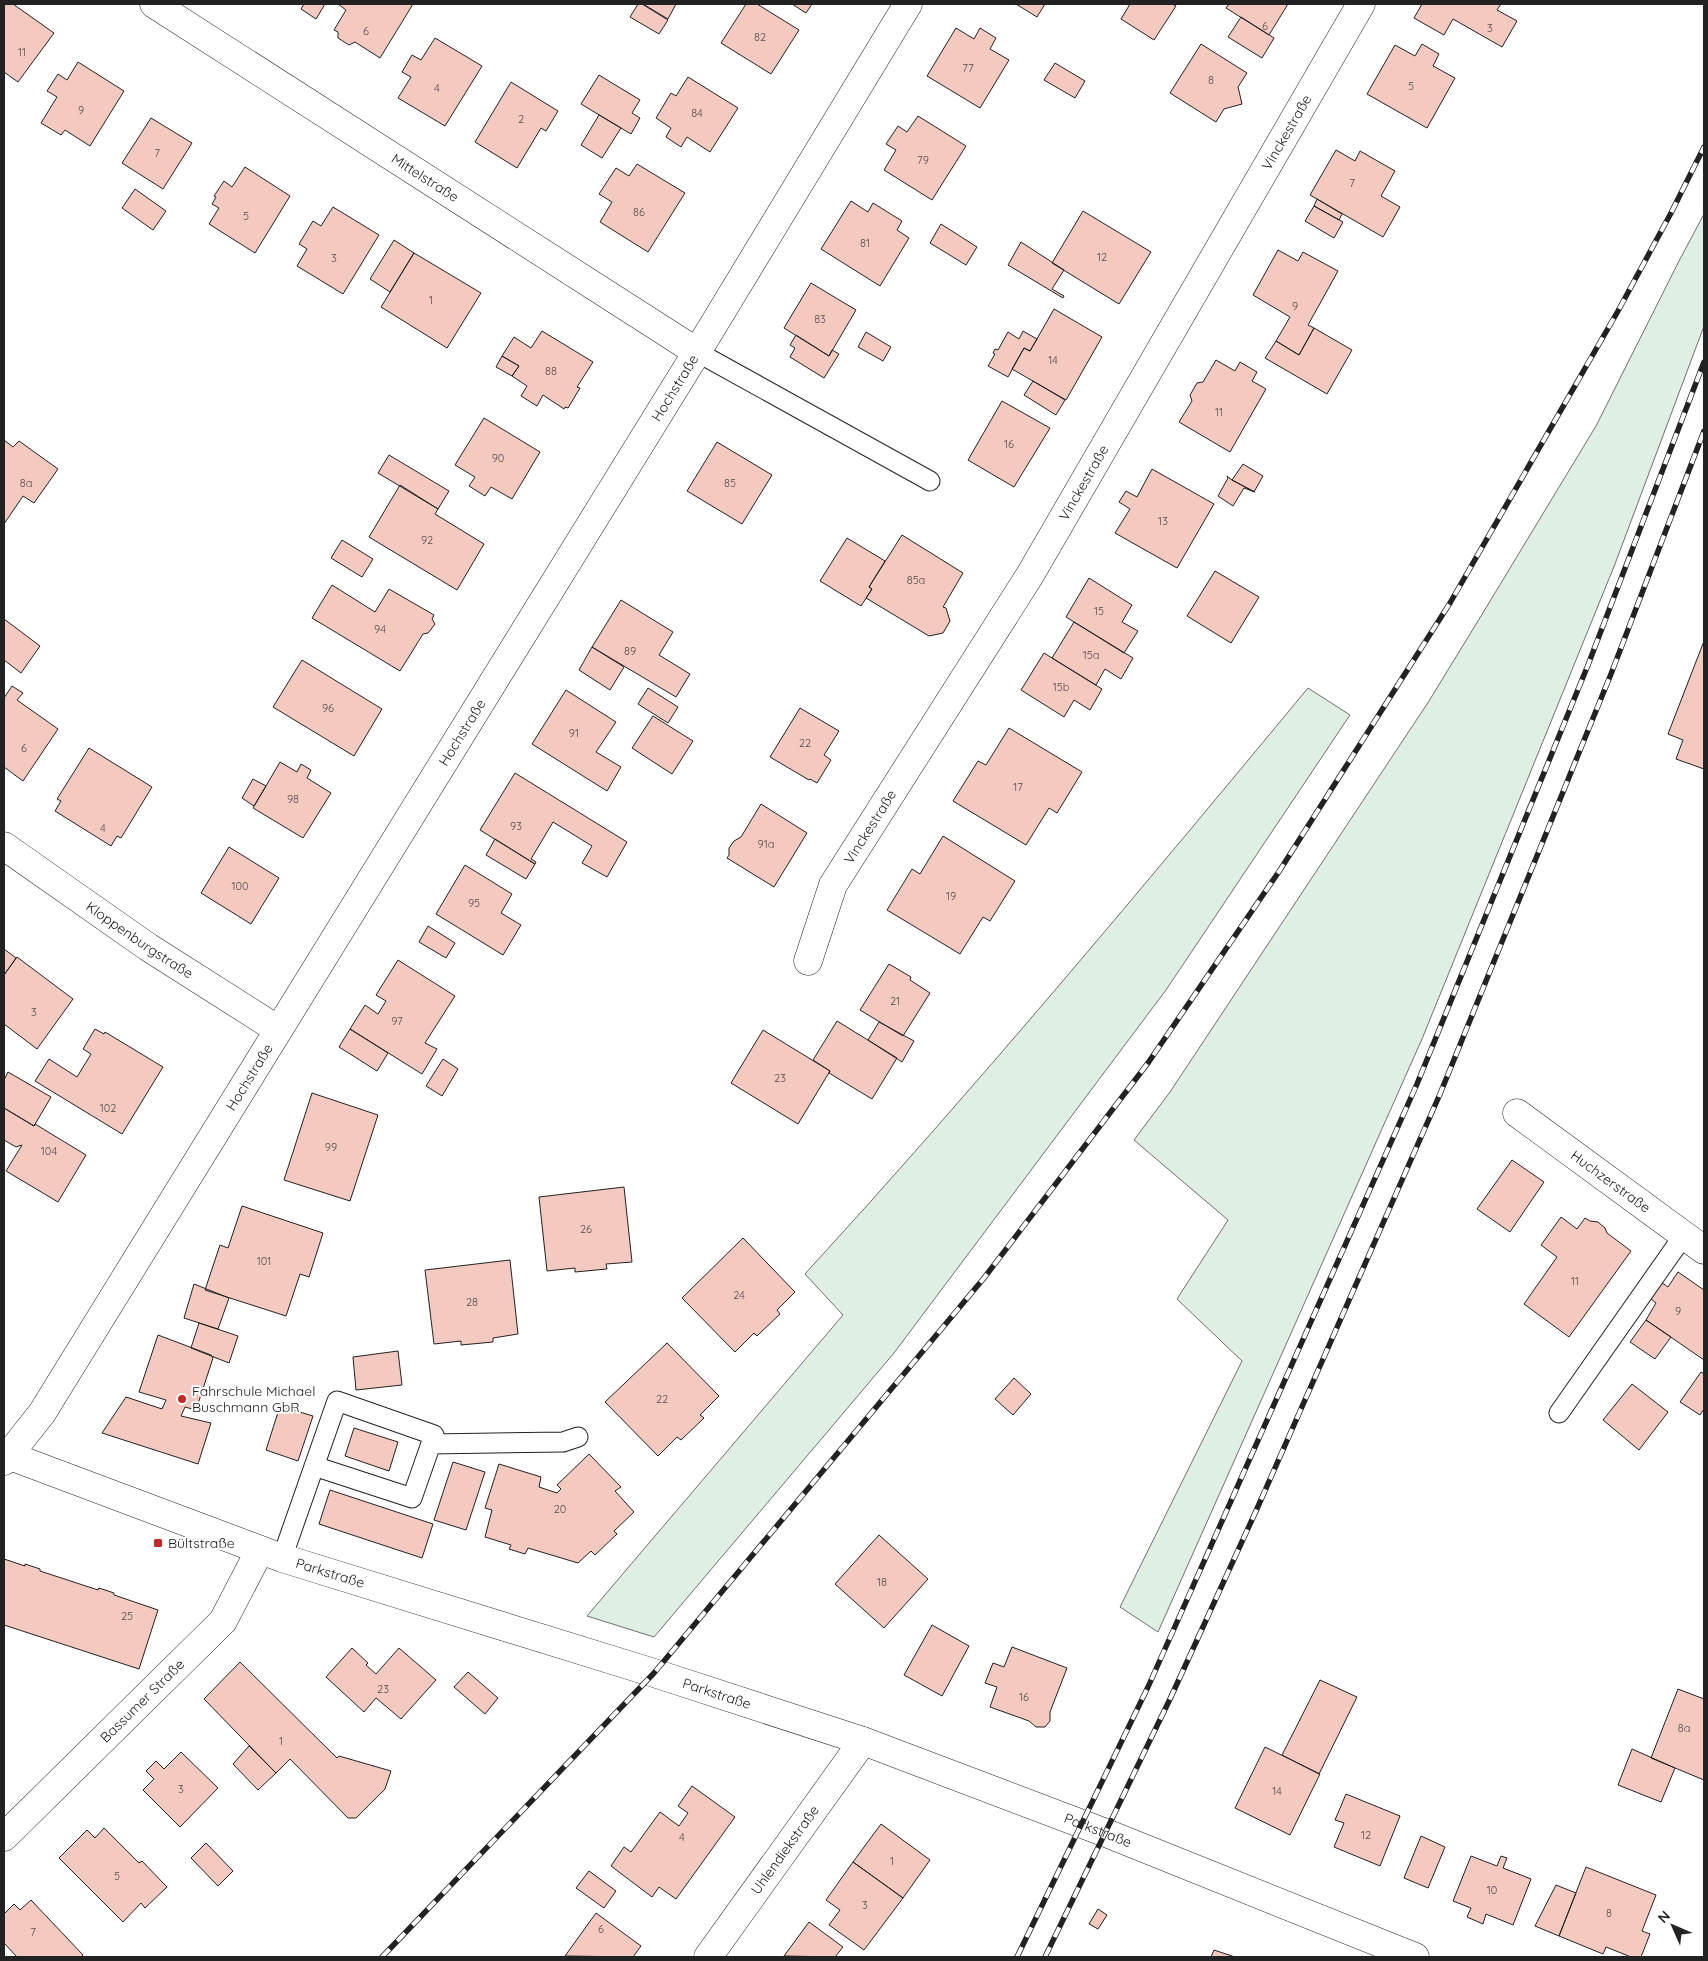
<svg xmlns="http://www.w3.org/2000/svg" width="1708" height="1961" viewBox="0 0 1708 1961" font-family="Quicksand,sans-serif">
  <rect width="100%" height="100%" fill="#fff"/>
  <!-- green -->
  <path fill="#e0efe3" stroke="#6f6f6f" d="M1704 214V326L1615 564 1422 1039 1158 1632 1120 1607 1242 1361 1177 1299 1228 1220 1134 1140 1170 1092 1429 701 1481 616 1596 426 1680 259Z
    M1308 688 1350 715 1166 990 894 1353 654 1637 587 1616 843 1315 805 1274C979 1084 1144 886 1308 688Z"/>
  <!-- building -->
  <path fill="#f3c9c0" stroke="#222" d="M4 4H13L54 33 18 82 4 72Z
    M304 4H325L316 19 301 9Z
    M338 4H413L380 58 355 42 349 45 338 38V32L334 30 346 10Z
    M638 4H642L668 20 659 34 630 17Z
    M643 4H676L668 19Z
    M746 4H757L799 30 771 74 721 43Z
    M792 4H812L806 13Z
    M1016 4H1045L1037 17Z
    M1130 4H1172L1176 6 1154 40 1121 19Z
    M1229 4H1288L1269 35 1226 8Z
    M1422 4H1501L1497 10 1517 21 1502 47 1453 19 1444 35 1414 18Z
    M1241 17 1274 38 1262 58 1228 37Z
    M956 28 974 39 980 28 996 38 990 49 1009 60 980 108 927 76Z
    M435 38 482 66 445 126 398 98 411 77 402 72 412 55 421 60Z
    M1201 44 1247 73 1238 87 1242 104 1224 109 1216 122 1170 93Z
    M1422 44 1439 54 1433 66 1455 78 1427 128 1367 94 1395 45 1415 56Z
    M78 62 124 91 90 146 65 130 61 135 41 123 57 97 47 91 58 74 67 80Z
    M1055 63 1085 81 1075 98 1044 80Z
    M599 75 640 100 632 113 640 118 631 134 581 104Z
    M688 77 738 108 710 152 687 137 681 147 666 137 671 128 656 118 671 93 676 96Z
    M511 82 558 111 546 131 541 128 517 168 475 142Z
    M599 115 621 128 602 158 581 145Z
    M918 116 966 146 932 200 884 170 896 150 886 144 898 126 907 132Z
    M151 118 192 143 163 189 122 163Z
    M1336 150 1355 161 1360 151 1395 171 1381 196 1400 207 1383 237 1310 195Z
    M637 164 685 193 648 252 600 222 612 202 599 194 616 168 629 176Z
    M245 167 290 196 255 253 209 224 219 208 212 204 216 197 214 196 224 181 232 187Z
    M135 189 166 211 153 230 122 208Z
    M1317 199 1342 214 1339 220 1314 206Z
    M851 201 868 212 873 203 902 221 897 230 909 238 880 286 821 249Z
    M1314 206 1343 222 1334 238 1305 221Z
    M333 207 379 235 343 294 297 266 307 249 299 244 313 221 321 226Z
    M1083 211 1151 252 1119 304 1052 263Z
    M941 224 977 247 966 265 930 243Z
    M394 240 414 253 390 292 370 279Z
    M1021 242 1064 270 1052 289 1064 296 1063 298 1008 265Z
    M1278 250 1298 261 1303 252 1338 271 1308 325 1314 328 1299 355 1276 341 1290 317 1253 295Z
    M414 253 481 293 447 348 381 307Z
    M811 283 856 310 829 356 784 328Z
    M1054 309 1102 337 1066 400 1012 369 1024 348 1030 351Z
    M1314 328 1352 350 1327 394 1265 358 1276 341 1299 355Z
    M542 331 593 362 577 387 580 388 568 408 565 407 564 409 543 395 537 406 521 396 527 386 512 376 519 366 502 356 514 337 531 348Z
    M1023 331 1037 339 1030 351 1024 348 1008 377 988 366 995 354 993 353 995 349 998 350 1008 332 1019 339Z
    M866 332 891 347 883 361 858 347Z
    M796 335 829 356 832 350 839 354 824 378 790 357 795 348 790 345Z
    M502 356 519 366 512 376 496 367Z
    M1216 360 1235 371 1240 362 1257 372 1252 381 1266 389 1230 452 1179 422 1192 401 1190 395 1197 383 1203 382Z
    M1033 381 1065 400 1056 415 1024 395Z
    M1002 401 1050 428 1014 487 968 460Z
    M484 418 540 452 512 499 491 487 485 496 469 486 475 477 455 465Z
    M4 440 13 447 19 441 58 469 34 503 23 496 4 524Z
    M717 442 772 475 742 524 687 491Z
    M389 455 449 491 438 509 378 473Z
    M1243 464 1263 476 1254 492 1232 480Z
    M1152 469 1214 504 1177 568 1115 533 1130 509 1119 502 1126 491 1137 497Z
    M1227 476 1232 480 1255 492 1244 488 1233 506 1218 496 1228 478Z
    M400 485 438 509 435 514 484 544 457 590 369 537Z
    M902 535 963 573 943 607 946 608 950 621 943 633 929 636 866 598 872 589 869 587Z
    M847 538 885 561 869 587 872 589 861 606 820 581Z
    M342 540 373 559 362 577 331 558Z
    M1215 571 1259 597 1231 643 1187 616Z
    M1089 578 1132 605 1122 622 1138 631 1124 653 1066 617Z
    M332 585 375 612 389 589 434 615 432 619 435 624 428 633 423 634 400 671 312 618Z
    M621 600 673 632 659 655 690 674 676 697 592 647Z
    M4 619 40 646 21 673 4 660Z
    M1074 622 1133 658 1121 679 1105 669 1096 685 1052 658Z
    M1704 641V769L1676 759 1683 740 1668 734Z
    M592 647 624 667 610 690 579 670Z
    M1044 653 1102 689 1090 710 1074 700 1064 717 1021 690Z
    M302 660 382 709 354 756 273 707Z
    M12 686 23 693 17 700 58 729 23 781 4 767V698Z
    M648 688 678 707 668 723 638 704Z
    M566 690 616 722 596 752 621 767 607 791 532 744Z
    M800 708 839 731 824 755 831 760 817 783 810 779 809 780 770 757Z
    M653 716 693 741 672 774 632 748Z
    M1009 728 1082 772 1057 813 1049 808 1026 845 953 801 978 761 986 765Z
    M89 748 152 787 121 838 117 836 111 846 55 811 61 801 57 799Z
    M280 762 297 772 301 764 311 770 307 778 331 793 303 838 253 808Z
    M515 773 627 842 607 877 582 863 592 846 553 822 531 859 536 862 535 864 480 830Z
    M253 779 266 786 254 806 242 798Z
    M761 804 807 833 774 887 727 858 729 855V848L734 841 741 837Z
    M943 836 1015 881 990 921 983 917 960 954 887 910 912 869 920 874Z
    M495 839 535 864 526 879 486 855Z
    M229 847 279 878 251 924 201 893Z
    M465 865 512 894 501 913 521 925 503 955 436 914Z
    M428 926 455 943 446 958 419 942Z
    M4 949 16 958 4 975Z
    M17 957 73 999 37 1049 4 1024V975Z
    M398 960 455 996 425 1043 437 1049 422 1074 350 1029 365 1005 378 1014 386 1001 376 995Z
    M889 964 911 977 910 980 930 993 903 1036 860 1010Z
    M837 1021 897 1058 872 1099 829 1073 830 1071 813 1060Z
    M879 1022 914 1041 902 1062 868 1040Z
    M95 1029 104 1034 105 1032 163 1067 122 1134 35 1081 49 1059 77 1077 91 1054 83 1049Z
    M350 1029 388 1053 377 1071 339 1047Z
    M763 1030 830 1071 798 1124 731 1083Z
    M443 1059 458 1069 442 1096 426 1086Z
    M8 1072 51 1097 34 1126 4 1108V1080Z
    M312 1093 378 1115 350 1201 284 1180Z
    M4 1108 34 1126 35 1124 86 1155 58 1202 6 1171 22 1145 16 1147 4 1140Z
    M1512 1160 1544 1182 1510 1232 1477 1209Z
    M624 1187 632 1262 606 1264 607 1269 575 1272V1268L547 1271 539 1197Z
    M242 1206 323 1233 309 1277 300 1274 286 1316 205 1290 220 1245 228 1248Z
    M1561 1217 1577 1229 1585 1218 1590 1221 1598 1222 1605 1228 1607 1233 1631 1251 1569 1337 1524 1304 1557 1257 1541 1245Z
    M743 1238 795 1292 777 1310 780 1314 757 1336 754 1333 735 1352 682 1298Z
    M510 1260 518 1334 493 1338V1342L461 1345V1341L434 1344 425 1270Z
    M1678 1272 1704 1290V1360L1646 1320 1656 1303 1647 1296 1658 1280 1668 1287Z
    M194 1284 229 1298 218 1329 184 1318Z
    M1646 1320 1671 1337 1655 1359 1630 1342Z
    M199 1323 238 1336 229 1363 191 1348Z
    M158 1335 211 1355 213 1358 196 1410 185 1407 181 1416 211 1423 198 1464 102 1433 126 1397 162 1409 166 1400 139 1392Z
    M667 1343 719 1396 700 1415 704 1418 681 1440 677 1437 658 1456 605 1402Z
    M398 1351 402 1385 356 1390 353 1357Z
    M1701 1372 1704 1374V1409L1700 1415 1680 1402Z
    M1014 1378 1031 1394 1013 1415 995 1399Z
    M1632 1384 1668 1412 1639 1450 1603 1420Z
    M280 1406 313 1416 298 1461 266 1450Z
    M354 1428 398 1442 389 1471 345 1456Z
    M589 1454 621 1487 615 1491 634 1512 614 1531 617 1534 595 1555 591 1551 578 1563 528 1548 525 1554 509 1549 511 1545 485 1537 492 1510 485 1508 499 1464 541 1477 539 1487 557 1493 561 1489 557 1485Z
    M453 1462 485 1472 466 1530 434 1520Z
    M330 1490 433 1524 422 1558 319 1524Z
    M879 1535 928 1579 884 1628 835 1584Z
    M4 1559 25 1566V1564L40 1569V1571L98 1590 99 1588 114 1593V1595L158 1610 139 1669 4 1625Z
    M932 1625 969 1646 942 1696 904 1675Z
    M1012 1647 1067 1668 1050 1712V1721L1045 1727H1036L1029 1721 990 1707 997 1687 985 1683 993 1663 1004 1667Z
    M352 1648 368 1663 366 1665 376 1674 399 1648 436 1680 401 1719 376 1698 364 1712 326 1677Z
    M240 1662 337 1758 339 1756 391 1771 385 1789 356 1818H348L290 1759 276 1773 204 1699Z
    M468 1672 498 1698 485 1714 454 1687Z
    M1320 1680 1357 1697 1319 1774 1282 1755Z
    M1678 1689 1704 1699V1780L1651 1758Z
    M249 1746 276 1773 258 1790 233 1764Z
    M1265 1747 1320 1774 1290 1835 1235 1808Z
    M1632 1749 1675 1768 1661 1802 1618 1785Z
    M181 1752 218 1788 180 1827 143 1790 154 1779 146 1771 156 1761 164 1769Z
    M692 1786 735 1817 676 1899 659 1887 652 1897 611 1866 624 1847 631 1852 660 1812 679 1826 688 1813 678 1806Z
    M1346 1794 1400 1816 1380 1866 1334 1847 1344 1823 1335 1820Z
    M881 1824 930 1860 903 1898 853 1862Z
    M104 1828 139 1863 142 1861 167 1887 145 1908 141 1903 123 1922 59 1858 87 1830 95 1838Z
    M1421 1836 1445 1847 1428 1888 1404 1878Z
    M206 1843 233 1871 218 1886 191 1858Z
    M1471 1856 1497 1866 1501 1856 1507 1858 1503 1868 1531 1879 1513 1925 1486 1914 1483 1924 1467 1917 1471 1908 1453 1901Z
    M853 1862 903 1898 864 1950 829 1925 840 1910 826 1900Z
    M1586 1867 1656 1895 1642 1931 1650 1934 1641 1957H1631L1606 1947 1603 1954 1559 1936Z
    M589 1871 616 1891 604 1908 576 1888Z
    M1556 1885 1576 1893 1559 1936 1535 1926Z
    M31 1900 83 1955 81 1957H17L4 1943V1914L14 1904 20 1910Z
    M1098 1909 1107 1915 1098 1929 1089 1924Z
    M596 1913 641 1946 633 1957 565 1956Z
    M809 1922 843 1947 835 1957 784 1956Z
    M1214 1950 1235 1957H1211Z"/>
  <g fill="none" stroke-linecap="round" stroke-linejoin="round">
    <!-- service casing -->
    <g stroke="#222" stroke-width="21">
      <path id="service" d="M697 352 930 481
        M1559 1413 1684 1235
        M431 1444 563 1442 578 1437
        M282 1558 337 1401 434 1435 412 1498 314 1466"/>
    </g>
    <!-- minor casing -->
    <g stroke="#222" stroke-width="29">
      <g id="minor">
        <path id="s1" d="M154 4 697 352"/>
        <path id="s2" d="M4 846 148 947 277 1029"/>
        <path id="s3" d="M808 961 833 885 1030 575 1361 4"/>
        <path id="s4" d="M1517 1113 1704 1250"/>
        <path id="s5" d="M10 1456 282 1558 654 1673 863 1741 1106 1833 1415 1957"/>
        <path id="s6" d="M4 1461 42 1413 697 352 908 4"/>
        <path id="s7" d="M4 1837 223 1621 260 1550"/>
        <path id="s8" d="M708 1957 863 1741"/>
      </g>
    </g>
    <!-- service -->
    <use href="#service" stroke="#fff" stroke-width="19"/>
    <!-- minor -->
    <use href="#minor" stroke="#fff" stroke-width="28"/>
    <!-- rail casing -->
    <g stroke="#222" stroke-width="5.5">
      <path id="rail" d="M382 1957 654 1673 984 1278 1148 1063 1280 870 1450 603 1618 311 1671 213 1704 147
        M1017 1957 1148 1687 1417 1084 1588 665 1704 362
        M1045 1957 1170 1699 1256 1511 1440 1094 1611 674 1704 431"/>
    </g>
    <!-- rail -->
    <use href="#rail" stroke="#fff" stroke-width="4" stroke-dasharray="11" stroke-linecap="butt"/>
  </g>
  <!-- markers -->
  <g fill="#c62828" stroke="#fff" stroke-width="2">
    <circle cx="182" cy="1399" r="5"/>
    <rect x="153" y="1538" width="10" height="10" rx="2.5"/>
  </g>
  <g text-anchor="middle" stroke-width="4" stroke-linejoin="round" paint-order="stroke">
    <!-- number labels -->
    <g font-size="11" fill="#564c4a">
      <text x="1265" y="30">6</text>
      <text x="1490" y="32">3</text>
      <text x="366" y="35">6</text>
      <text x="760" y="41">82</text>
      <text x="22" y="56">11</text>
      <text x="968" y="72">77</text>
      <text x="1211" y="84">8</text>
      <text x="1411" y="90">5</text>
      <text x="437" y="92">4</text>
      <text x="81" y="114">9</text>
      <text x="697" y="117">84</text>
      <text x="521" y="123">2</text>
      <text x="157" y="157">7</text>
      <text x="923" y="164">79</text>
      <text x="1352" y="187">7</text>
      <text x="639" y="216">86</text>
      <text x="246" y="220">5</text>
      <text x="865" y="247">81</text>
      <text x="1102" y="261">12</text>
      <text x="334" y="262">3</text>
      <text x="431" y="304">1</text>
      <text x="1295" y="310">9</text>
      <text x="820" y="323">83</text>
      <text x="1053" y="364">14</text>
      <text x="551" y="375">88</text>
      <text x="1219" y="416">11</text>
      <text x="1009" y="448">16</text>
      <text x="498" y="462">90</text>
      <text x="26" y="487">8a</text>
      <text x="730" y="487">85</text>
      <text x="1163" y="525">13</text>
      <text x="427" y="544">92</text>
      <text x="916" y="584">85a</text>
      <text x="1099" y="615">15</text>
      <text x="380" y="633">94</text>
      <text x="630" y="655">89</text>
      <text x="1091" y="659">15a</text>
      <text x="1061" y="691">15b</text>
      <text x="328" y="712">96</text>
      <text x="574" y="737">91</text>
      <text x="805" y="747">22</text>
      <text x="24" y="752">6</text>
      <text x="1018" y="791">17</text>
      <text x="293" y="803">98</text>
      <text x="516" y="830">93</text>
      <text x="103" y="832">4</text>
      <text x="766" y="848">91a</text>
      <text x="240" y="890">100</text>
      <text x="951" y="900">19</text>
      <text x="474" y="907">95</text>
      <text x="895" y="1005">21</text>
      <text x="34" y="1016">3</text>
      <text x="397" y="1025">97</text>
      <text x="780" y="1082">23</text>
      <text x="108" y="1112">102</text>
      <text x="331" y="1151">99</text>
      <text x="49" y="1155">104</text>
      <text x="586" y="1233">26</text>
      <text x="264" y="1265">101</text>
      <text x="1575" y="1285">11</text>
      <text x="739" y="1299">24</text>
      <text x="472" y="1306">28</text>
      <text x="1678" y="1315">9</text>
      <text x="662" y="1403">22</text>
      <text x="560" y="1513">20</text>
      <text x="882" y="1586">18</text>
      <text x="127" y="1620">25</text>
      <text x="383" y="1693">23</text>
      <text x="1024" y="1701">16</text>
      <text x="1684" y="1732">8a</text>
      <text x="281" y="1745">1</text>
      <text x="181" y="1793">3</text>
      <text x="1277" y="1795">14</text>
      <text x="1366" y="1839">12</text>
      <text x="682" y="1841">4</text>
      <text x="892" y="1865">1</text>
      <text x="117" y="1880">5</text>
      <text x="1492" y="1894">10</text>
      <text x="865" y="1909">3</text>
      <text x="1609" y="1917">8</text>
      <text x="601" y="1933">6</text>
      <text x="33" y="1936">7</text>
    </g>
    <!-- street labels -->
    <g font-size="14" fill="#222" stroke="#fff">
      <text dy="5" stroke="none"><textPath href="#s3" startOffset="959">Vinckestraße</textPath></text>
      <text dy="5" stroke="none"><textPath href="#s1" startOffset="322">Mittelstraße</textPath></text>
      <text dy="5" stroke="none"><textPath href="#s6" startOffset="1266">Hochstraße</textPath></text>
      <text dy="5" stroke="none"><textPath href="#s3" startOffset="554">Vinckestraße</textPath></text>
      <text dy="5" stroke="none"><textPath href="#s6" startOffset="861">Hochstraße</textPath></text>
      <text dy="5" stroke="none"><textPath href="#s3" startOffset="149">Vinckestraße</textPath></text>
      <text dy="5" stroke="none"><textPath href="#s2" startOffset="165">Kloppenburgstraße</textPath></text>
      <text dy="5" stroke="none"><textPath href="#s6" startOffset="456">Hochstraße</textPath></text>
      <text dy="5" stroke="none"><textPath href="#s4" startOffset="116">Huchzerstraße</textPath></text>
      <text dy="5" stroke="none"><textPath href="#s5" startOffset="341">Parkstraße</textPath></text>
      <text dy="5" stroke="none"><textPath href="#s5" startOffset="746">Parkstraße</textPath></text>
      <text dy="5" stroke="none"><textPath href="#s7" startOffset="194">Bassumer Straße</textPath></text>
      <text dy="5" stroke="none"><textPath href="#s5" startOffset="1151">Parkstraße</textPath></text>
      <text dy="5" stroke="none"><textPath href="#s8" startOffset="132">Uhlendiekstraße</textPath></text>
    </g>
    <!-- poi labels -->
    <g font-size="14" fill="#222" stroke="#fff" text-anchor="start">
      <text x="192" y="1396">Fahrschule Michael<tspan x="192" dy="16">Buschmann GbR</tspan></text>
      <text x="168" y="1548">Bültstraße</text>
    </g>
  </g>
  <!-- border -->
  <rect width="1708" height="1961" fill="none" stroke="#222222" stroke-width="10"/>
  <!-- north arrow -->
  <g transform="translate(1673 1926) rotate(315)" stroke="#ffffff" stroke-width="4" paint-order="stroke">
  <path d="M0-4L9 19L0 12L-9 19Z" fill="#222222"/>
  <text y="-8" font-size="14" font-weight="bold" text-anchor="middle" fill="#222222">N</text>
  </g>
</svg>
